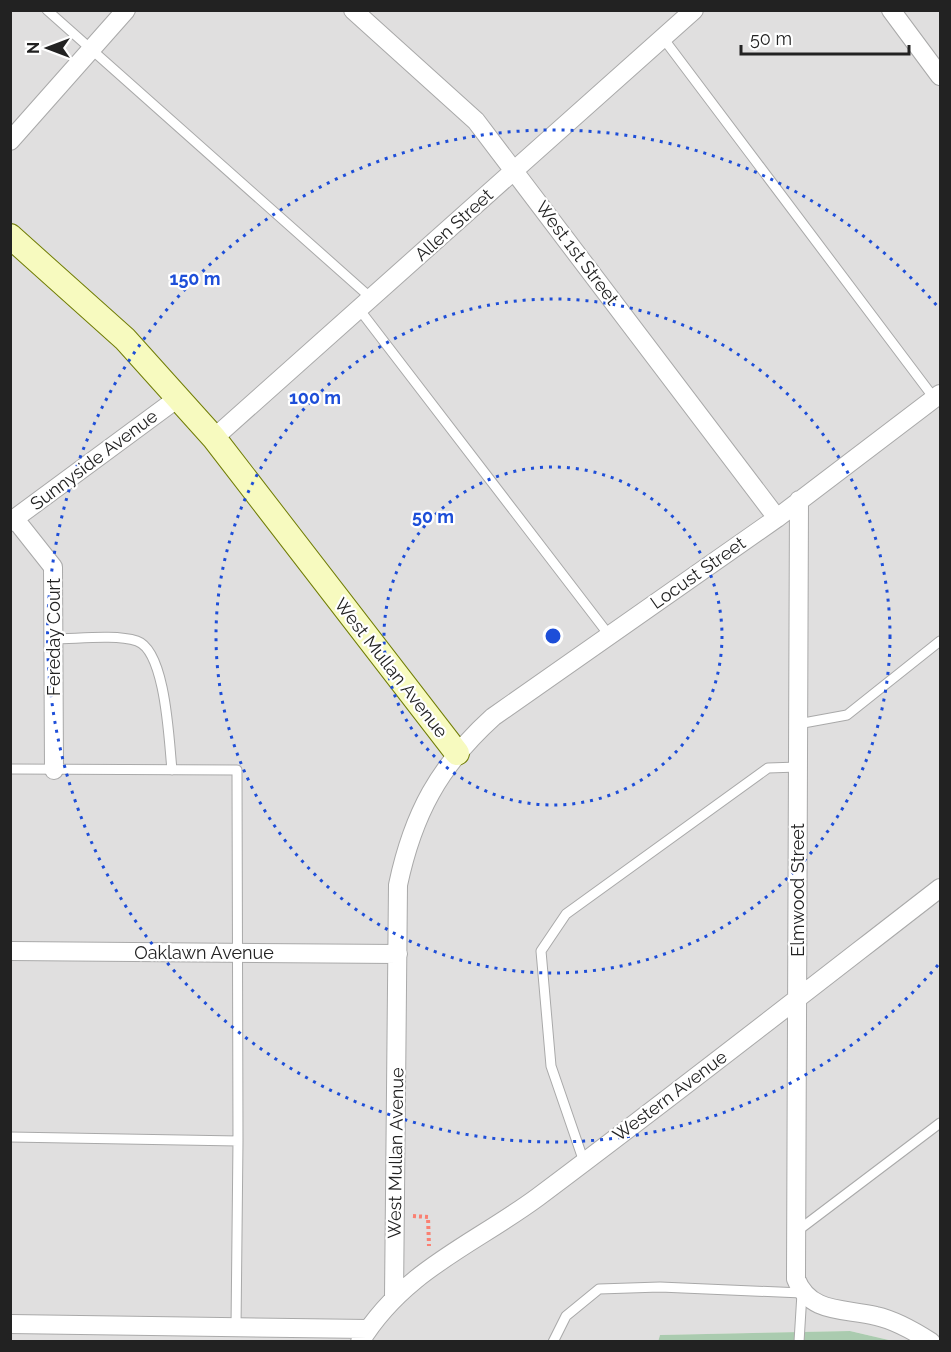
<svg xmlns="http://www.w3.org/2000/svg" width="951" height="1352" viewBox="0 0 951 1352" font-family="Raleway,sans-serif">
  <rect width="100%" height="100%" fill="#f2efe9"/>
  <!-- residential -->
  <path fill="#e0dfdf" d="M10 11H940V1341H893L850 1331 660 1335 658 1342 11 1341Z"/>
  <!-- cemetery -->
  <path fill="#aacbaf" d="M850 1331 893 1341 658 1342 660 1335Z"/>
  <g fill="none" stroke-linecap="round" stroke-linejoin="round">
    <!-- lane casing -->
    <g stroke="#a9a9a9" stroke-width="11">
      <path id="lane" d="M47 10 371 298
        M663 38 934 398
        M359 309 609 635
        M54 639C77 639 115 634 137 641 166 651 169 742 172 770
        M798 724 847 715 940 641
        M10 769 237 770 238 1141
        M10 1137 238 1141 236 1328
        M584 1162 551 1066 541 951 566 914 768 768 798 767
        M796 1232 940 1123
        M553 1342 566 1316 599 1289 660 1287 802 1293 799 1342"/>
    </g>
    <!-- street casing -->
    <g stroke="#a9a9a9" stroke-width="20">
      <path id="street" d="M353 10 476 121 777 518
        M891 10 940 76
        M10 141 126 10
        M214 438 694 10
        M799 500 796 1279C810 1314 844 1308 876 1316 894 1320 914 1331 931 1342
        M15 519 53 567 54 770
        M10 522 178 398
        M10 951 398 954
        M394 1297 398 885C413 814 439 766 493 717L777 518 940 394
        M10 1324 368 1329
        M360 1342C404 1270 473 1245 538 1197 673 1096 807 991 940 888"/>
    </g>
    <!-- secondary casing -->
    <g stroke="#707d05" stroke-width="26">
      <path id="secondary" d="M10 236 125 339 214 438 457 753"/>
    </g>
    <!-- path -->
    <path stroke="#fa8072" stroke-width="4" stroke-dasharray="3 3" stroke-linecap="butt" d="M413 1216 428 1217 429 1246"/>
    <!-- lane -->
    <use href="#lane" stroke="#fff" stroke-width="9"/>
    <!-- street -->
    <use href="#street" stroke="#fff" stroke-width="18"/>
    <!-- secondary -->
    <use href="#secondary" stroke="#f7fabf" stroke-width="24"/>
  </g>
  <!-- distance rings -->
  <g fill="none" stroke="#1d4ed8" stroke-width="3" stroke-dasharray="3 6">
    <circle cx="553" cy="636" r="169"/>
    <circle cx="553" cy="636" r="337"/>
    <path d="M938 965A506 506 0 1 1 938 307"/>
  </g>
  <g text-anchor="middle" stroke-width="4.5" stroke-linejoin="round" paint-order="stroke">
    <!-- street labels -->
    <g font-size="18" fill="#222" stroke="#fff">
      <text transform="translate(454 225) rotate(-42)" y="6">Allen Street</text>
      <text transform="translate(577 253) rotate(53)" y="6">West 1st Street</text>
      <text transform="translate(94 460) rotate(-37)" y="6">Sunnyside Avenue</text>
      <text transform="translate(698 573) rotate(-35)" y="6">Locust Street</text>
      <text transform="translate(54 637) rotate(-90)" y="6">Fereday Court</text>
      <text transform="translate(391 668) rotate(52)" y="6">West Mullan Avenue</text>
      <text transform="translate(798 890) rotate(-90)" y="6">Elmwood Street</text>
      <text x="204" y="959">Oaklawn Avenue</text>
      <text transform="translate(670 1096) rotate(-37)" y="6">Western Avenue</text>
      <text transform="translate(396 1153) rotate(-89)" y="6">West Mullan Avenue</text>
    </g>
  </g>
  <circle cx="553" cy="636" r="9" fill="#1d4ed8" stroke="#fff" stroke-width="3"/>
  <g font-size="18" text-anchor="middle" font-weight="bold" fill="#1d4ed8" stroke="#fff" stroke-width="4.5" stroke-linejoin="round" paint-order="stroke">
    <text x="195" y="285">150 m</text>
    <text x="315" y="404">100 m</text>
    <text x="433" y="523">50 m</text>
  </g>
  <!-- border -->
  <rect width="951" height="1352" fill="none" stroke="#222222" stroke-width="24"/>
  <!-- north arrow -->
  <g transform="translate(48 48) rotate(270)" stroke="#ffffff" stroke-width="4.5" paint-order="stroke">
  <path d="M0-4.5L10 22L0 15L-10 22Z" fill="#222222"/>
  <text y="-9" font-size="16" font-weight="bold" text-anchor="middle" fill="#222222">N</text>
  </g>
  <!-- scale -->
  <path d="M741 45v9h168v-9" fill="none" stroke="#222222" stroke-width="3"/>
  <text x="750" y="45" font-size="18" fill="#222222" stroke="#ffffff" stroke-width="4.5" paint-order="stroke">50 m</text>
</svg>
